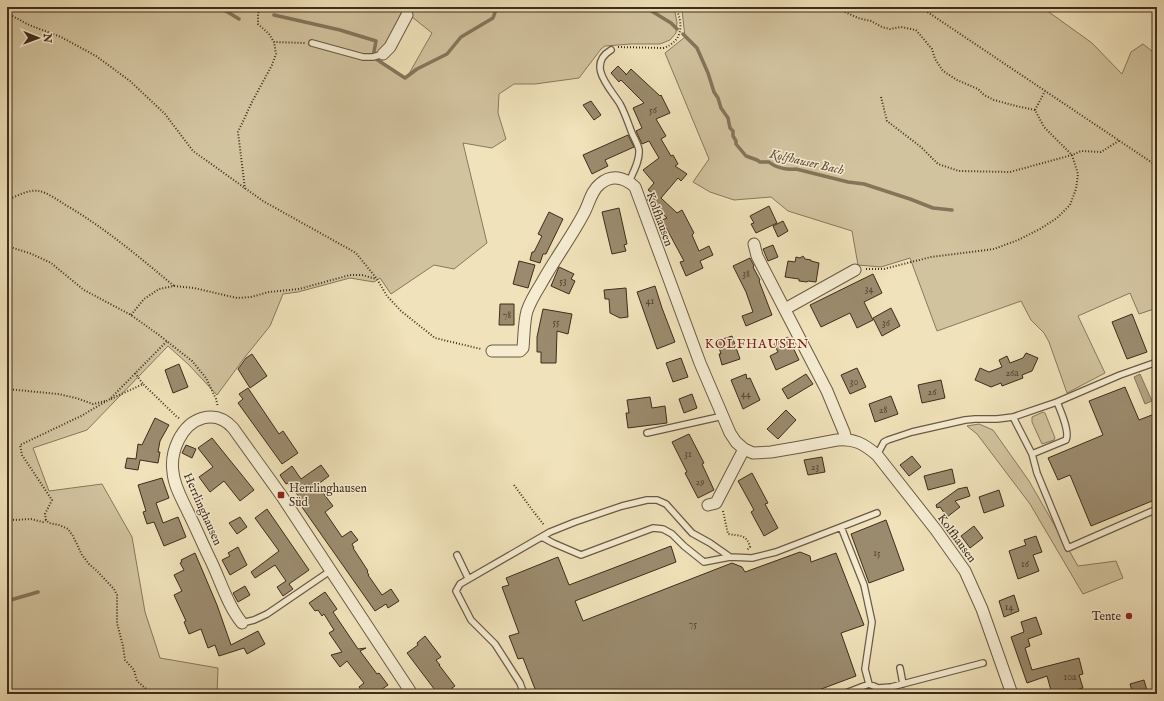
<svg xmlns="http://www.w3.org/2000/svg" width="1164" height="701" viewBox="0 0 1164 701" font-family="'IM FELL English',serif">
  <rect width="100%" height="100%" fill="#f0e2ba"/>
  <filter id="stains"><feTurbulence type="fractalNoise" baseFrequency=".005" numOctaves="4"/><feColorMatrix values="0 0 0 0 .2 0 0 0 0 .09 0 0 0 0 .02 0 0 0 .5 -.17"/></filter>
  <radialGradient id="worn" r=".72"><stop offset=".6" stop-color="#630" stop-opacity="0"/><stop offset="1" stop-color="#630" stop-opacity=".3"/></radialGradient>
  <!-- green -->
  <path fill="#d2c39f" stroke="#88785e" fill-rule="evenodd" d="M7 7H1042L1092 43 1122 74 1131 52 1143 44 1157 55V308L1139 314 1130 293 1078 316 1105 373 1067 393 1049 342 1044 333 1031 320 1021 301 937 331 910 258 881 267 858 265 852 231 788 211 771 197 734 200 710 192 693 182 709 159 665 53 685 37 682 10 674 8 677 22 676 33 670 40 660 44H631L605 46 601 49 579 78 535 84H514L499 94 498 113 506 139 492 148 463 143 487 243 454 269 434 265 391 294 380 278 374 282 350 278 298 292 283 294 270 326 245 357 217 395 189 365 168 346 87 430 33 448 49 491 102 484 132 537 145 612 160 658 218 668 217 694H7ZM401 13 412 17 432 33 406 79 381 63 385 55Z
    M1043 412 1045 413 1055 438 1054 440 1042 444 1032 422V417Z
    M979 424 993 430 1029 481 1078 566 1116 561 1123 578 1083 594 1030 504 977 434 967 426Z"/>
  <!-- water -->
  <path fill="#b4a484" stroke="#85745a" d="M1140 374 1152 401 1145 404 1134 377Z"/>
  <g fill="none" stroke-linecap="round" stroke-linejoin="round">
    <!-- stream -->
    <path stroke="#85745a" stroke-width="3.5" d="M215 7 226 11 239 19
      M555 7H559
      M645 7 671 23 677 29
      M274 15 340 30 376 41 373 57 405 78 417 69 447 54 461 37 493 18 497 7
      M683 34 697 48 708 73 714 92 718 98 721 108 728 118 730 128 733 131V136L736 141V144L746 156 757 160 760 162H769C776 168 787 170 796 169L848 182 864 184 910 199 933 208 952 210
      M7 601 38 592"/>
  </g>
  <!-- building -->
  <path fill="#9b8b6e" stroke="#3f2c1c" d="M618 66 626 74V75L631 69 660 96 661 95 670 113 656 119 666 136 661 139 671 156 673 155 678 164 675 166 687 174 681 181 678 178 661 198 677 213 682 210 694 233 692 235 699 251 709 246 713 255 700 261 703 268 686 276 680 262 684 261 662 220 667 218 647 200 653 194 648 190 654 183 643 170 659 158 649 141 642 144 637 133 636 131 642 128 633 108 644 103 621 80 619 82 611 73Z
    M591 101 601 115 594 120 583 105Z
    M628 135 634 147 605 160 608 166 592 174 583 155Z
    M769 206 777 223 756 233 751 224 754 223 750 216Z
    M619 208 627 244 624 245 626 251 612 254 602 212Z
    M549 212 563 219 546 254H543L540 263 530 260 532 252H534L542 236 538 234Z
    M783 221 788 231 778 237 773 226Z
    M773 245 778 257 768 261 763 249Z
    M803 256 805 259 811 260V261L819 263 816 282 808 281 807 282 799 281V279L785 277 788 261 795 262 796 257 800 258Z
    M750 258 754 266 753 267 760 280 759 281 772 315 746 326 742 316 753 312 746 292 733 266Z
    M519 261 535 265 528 288 513 284Z
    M559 267 574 274 571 279 575 281 569 294 551 286Z
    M873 274 882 293 864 302 873 320 857 328 850 313 821 327 810 305Z
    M655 286 662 308 675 342 657 349 637 292Z
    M626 288 628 317 620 318 610 313 609 299H605L604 290Z
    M500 304H514V325H499Z
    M891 308 900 326 882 336 873 318Z
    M543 309 572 314 568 334 557 331 556 363H541V352H537V337Z
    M1132 314 1147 352 1127 359 1112 322Z
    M732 336 740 359 722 365 719 354H721L717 341Z
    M788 337 799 360 776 370 770 356 778 352 774 344Z
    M1026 353 1038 358 1032 371 1022 375 1023 378 1002 386 1001 383 991 387 975 380 980 368 989 372 1002 367 999 360 1007 356 1010 363 1023 358Z
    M252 354 267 376 250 388 238 369 246 358Z
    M681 358 688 377 673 382 666 363Z
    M179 364 188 387 173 393 165 370Z
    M857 368 866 387 850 394 841 375Z
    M746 374 747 379 750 378 760 400 743 409 731 380Z
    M806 374 813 384 788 399 782 389Z
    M941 380 945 398 922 403 918 385Z
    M1125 387 1139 420 1157 413V499L1091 526 1070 475 1058 480 1048 458 1103 435 1089 401Z
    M248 388 279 434 283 431 298 453 282 464 238 403 243 399 239 394Z
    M692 394 697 408 684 413 679 399Z
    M891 396 898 414 875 422 869 404Z
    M650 397 652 408 665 406 667 423 628 428 626 413H629L627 400Z
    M786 410 796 420 778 439 767 429Z
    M155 418 169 425 160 441 158 452H160L158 463 140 460 138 470 125 468 127 458 136 459 138 444 142 445Z
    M689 434 704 463 702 464 714 490 698 498 685 473 687 472 672 442Z
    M212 438 254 490 240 501 224 481 210 492 199 477 213 467 198 448Z
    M186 445 196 449 192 458 182 453Z
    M912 456 921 467 909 476 900 465Z
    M822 457 825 472 808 475 804 460Z
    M321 465 329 476 317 485 333 506 325 512 342 537 351 531 358 540 352 544 354 548H353L368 571 367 572 369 575H368L382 595 391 589 399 601 388 608 386 604 375 611 297 500 300 498 288 483 286 484 280 475 292 466 301 479Z
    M952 469 955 483 928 490 924 476Z
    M752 473 768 503 765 504 778 528 764 536 751 512 754 510 738 481Z
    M162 478 169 498 156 503 163 523 178 517 186 537 164 546 154 522 147 524 143 512 146 511 138 485Z
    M967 487 970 496 955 501 960 507 947 517 940 507 937 508 936 505 958 489Z
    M999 490 1004 506 984 513 979 497Z
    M267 509 309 570 289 584 293 589 283 596 277 587 286 581 275 565 255 578 251 572 279 551 255 518Z
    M240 517 247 527 237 534 229 523Z
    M886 520 904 570 869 583 851 534Z
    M974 526 983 538 970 548 961 536Z
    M1036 536 1042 552 1033 555 1039 571 1018 579 1009 551 1026 545 1024 540Z
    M671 546 676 562 575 601 583 621 732 563 742 567 745 572 800 552 810 556 811 562 836 553 864 625 841 633 856 676 808 694H537L523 658 518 659 509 636 519 633 502 587 509 585 506 578 558 557 569 585Z
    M238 547 247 565 230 575 222 560 230 556 228 553Z
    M195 553 217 605 231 645 258 631 265 644 247 654 244 648 219 656 215 645 208 648 201 629 189 634 184 622 186 621 174 595 182 591 174 575 184 570 180 563 182 562 181 560Z
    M245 586 250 595 238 602 233 593Z
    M325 592 337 609 333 612 358 649 366 648 360 651 377 674 379 673 388 685 375 694H364L359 687 364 683 347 661 340 667 331 655 342 652 329 633 334 630 324 614 322 616 318 610 315 611 309 603Z
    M1014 595 1019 611 1004 617 999 601Z
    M1036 617 1042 634 1028 639 1030 646 1025 648 1032 670 1079 658 1083 674 1079 675 1083 688 1062 694H1052L1047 676 1027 683 1011 637 1024 632 1021 622Z
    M425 636 441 657 436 660 440 665H439L455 686 452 688 456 694H438L407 653 418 645 417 643Z
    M1144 680 1148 694H1133L1130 684Z"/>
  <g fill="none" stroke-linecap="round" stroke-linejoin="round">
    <!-- lane casing -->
    <g stroke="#6b5a44" stroke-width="8">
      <path id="lane" d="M312 43 363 57H373L383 54
        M611 50C586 65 610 88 620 104 625 113 628 123 632 133 634 138 638 144 639 150 640 161 633 172 629 182
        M1013 417 1032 454 1037 473 1068 548 1157 509
        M647 433 723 416
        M1032 454 1066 440C1070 432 1061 412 1057 402L1120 375 1157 362
        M877 455 884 442 888 440 912 432 965 420 975 419H997L1013 417 1057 402
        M841 527 877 513
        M542 537 553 543 581 555 653 528 663 529 672 534 684 546 704 562 730 557 752 558 776 552 841 527 864 585 872 622 865 669 869 684
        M457 555 468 578
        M242 623 254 620 267 614 330 571
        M900 668 903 684
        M524 694 520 683 495 644 471 620 456 591 460 584 550 532 575 522 622 506 647 500H657L666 504 692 533 710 543 730 557
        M843 694 869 684 878 688 891 687 983 663"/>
    </g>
    <!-- street casing -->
    <g stroke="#6b5a44" stroke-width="13">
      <path id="street" d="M383 54 390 47 407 15
        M754 244 757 256 827 391 844 432 846 439
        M785 309 855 270
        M492 351H520L523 348C524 337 524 321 527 311 530 302 536 292 541 284 554 260 571 238 584 213 589 204 591 191 600 184 612 174 624 177 635 187L700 363 730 433 736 442 744 449 753 453 771 452 800 447 837 440C854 438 864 444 877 455L936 530 965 571 982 609 1012 694
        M708 505 716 503 744 449
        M242 623C228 606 221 582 211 561 203 545 196 528 188 512 182 499 174 486 173 472 170 452 181 424 203 418 215 415 225 419 233 428L281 495 412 694"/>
    </g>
    <!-- path -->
    <path stroke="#3f2c1c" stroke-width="2" stroke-dasharray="1 2" stroke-linecap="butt" d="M262 7 258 13V24L269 34 274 42 305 43
      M834 7 858 18 871 21 882 27 890 29 901 27 916 30 932 49 935 59 943 71 957 80 978 89 984 95 994 100 1016 106 1035 110 1044 127 1072 155 1010 172 959 171 938 164 921 147 887 121 881 97
      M920 7 1157 166
      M7 13 29 25 61 37 96 56 130 81 165 114 193 151 263 201 356 253 377 279 387 296 401 311 435 338 481 349
      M618 47 663 48C683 42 684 23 675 7
      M1035 110 1045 91
      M245 189 238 132 252 102 272 65 276 54 274 42
      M7 200C17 196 29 189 39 191 46 192 58 200 64 204 105 228 138 256 174 286
      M7 246 32 254 51 263 84 290 131 315 159 335 192 361 206 378 216 399 218 407
      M866 269H884L931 257 994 249 1018 240 1040 229 1057 218 1070 205 1076 189 1078 174 1072 155 1081 151 1101 152 1120 140
      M131 315 144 299 159 289 174 286 194 288 237 298 251 297 269 292 299 289 350 275H362L376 279
      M135 373 143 384
      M7 389 58 394 76 398 93 404 105 401
      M111 399 143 384 176 416 180 419
      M514 485 533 511 544 525
      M723 511 728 534C739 536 747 534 750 547L747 550
      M7 519 14 520 31 519 43 522 46 520 49 523 59 525 68 529 73 536 82 555 89 564 97 571 114 589 117 595V623L123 646 125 660 134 670 137 681 152 694
      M46 520 45 514 52 500 22 455 20 445 81 416 110 399 167 341"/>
    <!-- lane -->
    <use href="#lane" stroke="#f5ecd2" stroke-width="5.5"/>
    <!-- street -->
    <use href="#street" stroke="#f5ecd2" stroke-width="11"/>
  </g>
  <!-- markers -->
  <g fill="#8f2418" stroke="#f5ecd2" stroke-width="1.5">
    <rect x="277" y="491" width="8" height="8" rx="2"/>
    <circle cx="1129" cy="616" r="4"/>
  </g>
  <g text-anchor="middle" stroke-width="3" stroke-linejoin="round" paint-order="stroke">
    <!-- number labels -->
    <g font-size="10" fill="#564430">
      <text x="653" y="113">56</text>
      <text x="746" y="277">38</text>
      <text x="563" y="284">53</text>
      <text x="869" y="292">34</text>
      <text x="650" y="304">41</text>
      <text x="507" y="318">78</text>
      <text x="556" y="325">55</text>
      <text x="886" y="326">36</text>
      <text x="1012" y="376">26a</text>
      <text x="854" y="385">30</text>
      <text x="932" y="395">26</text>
      <text x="746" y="397">44</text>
      <text x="883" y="413">28</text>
      <text x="688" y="457">31</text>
      <text x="815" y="470">23</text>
      <text x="700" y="485">29</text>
      <text x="877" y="556">15</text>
      <text x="1025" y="567">16</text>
      <text x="1009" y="610">14</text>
      <text x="693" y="627">75</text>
      <text x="1070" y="680">10a</text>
    </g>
    <!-- street labels -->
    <g font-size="12" fill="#3f2c1c" stroke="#f5ecd2">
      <text transform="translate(660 219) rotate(70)" y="4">Kolfhausen</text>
      <text transform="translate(203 509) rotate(66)" y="4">Herrlinghausen</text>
      <text transform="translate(957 538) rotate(54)" y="4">Kolfhausen</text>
    </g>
    <!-- poi labels -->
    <g font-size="12" fill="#3f2c1c" stroke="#f5ecd2" text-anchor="start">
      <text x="289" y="492">Herrlinghausen<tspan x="289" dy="14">Süd</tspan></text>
      <text x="1121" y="620" text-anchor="end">Tente</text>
    </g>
    <!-- water labels -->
    <g font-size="13" font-style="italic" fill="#62503b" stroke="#f5ecd2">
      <text transform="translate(807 161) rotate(13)" y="5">Kolfhauser Bach</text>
    </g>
    <!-- neighbourhood labels -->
    <g font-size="13" letter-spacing="1" fill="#7a1f14" stroke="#f5ecd2">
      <text x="757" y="348">KOLFHAUSEN</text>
    </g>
  </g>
  <!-- margin -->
  <rect width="1164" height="701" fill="none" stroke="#f0e2ba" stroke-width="24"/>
  <rect x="8" y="8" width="1148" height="685" fill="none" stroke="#3f2c1c" stroke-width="2"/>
  <rect x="12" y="12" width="1140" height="677" fill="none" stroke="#3f2c1c"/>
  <!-- north arrow -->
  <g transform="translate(38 38) rotate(91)" stroke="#f5ecd2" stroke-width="3" paint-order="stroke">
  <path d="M0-3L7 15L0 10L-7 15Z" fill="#3f2c1c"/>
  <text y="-6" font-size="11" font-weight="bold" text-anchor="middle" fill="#3f2c1c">N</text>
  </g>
  <rect width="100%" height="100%" filter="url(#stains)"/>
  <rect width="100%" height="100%" fill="url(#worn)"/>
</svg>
